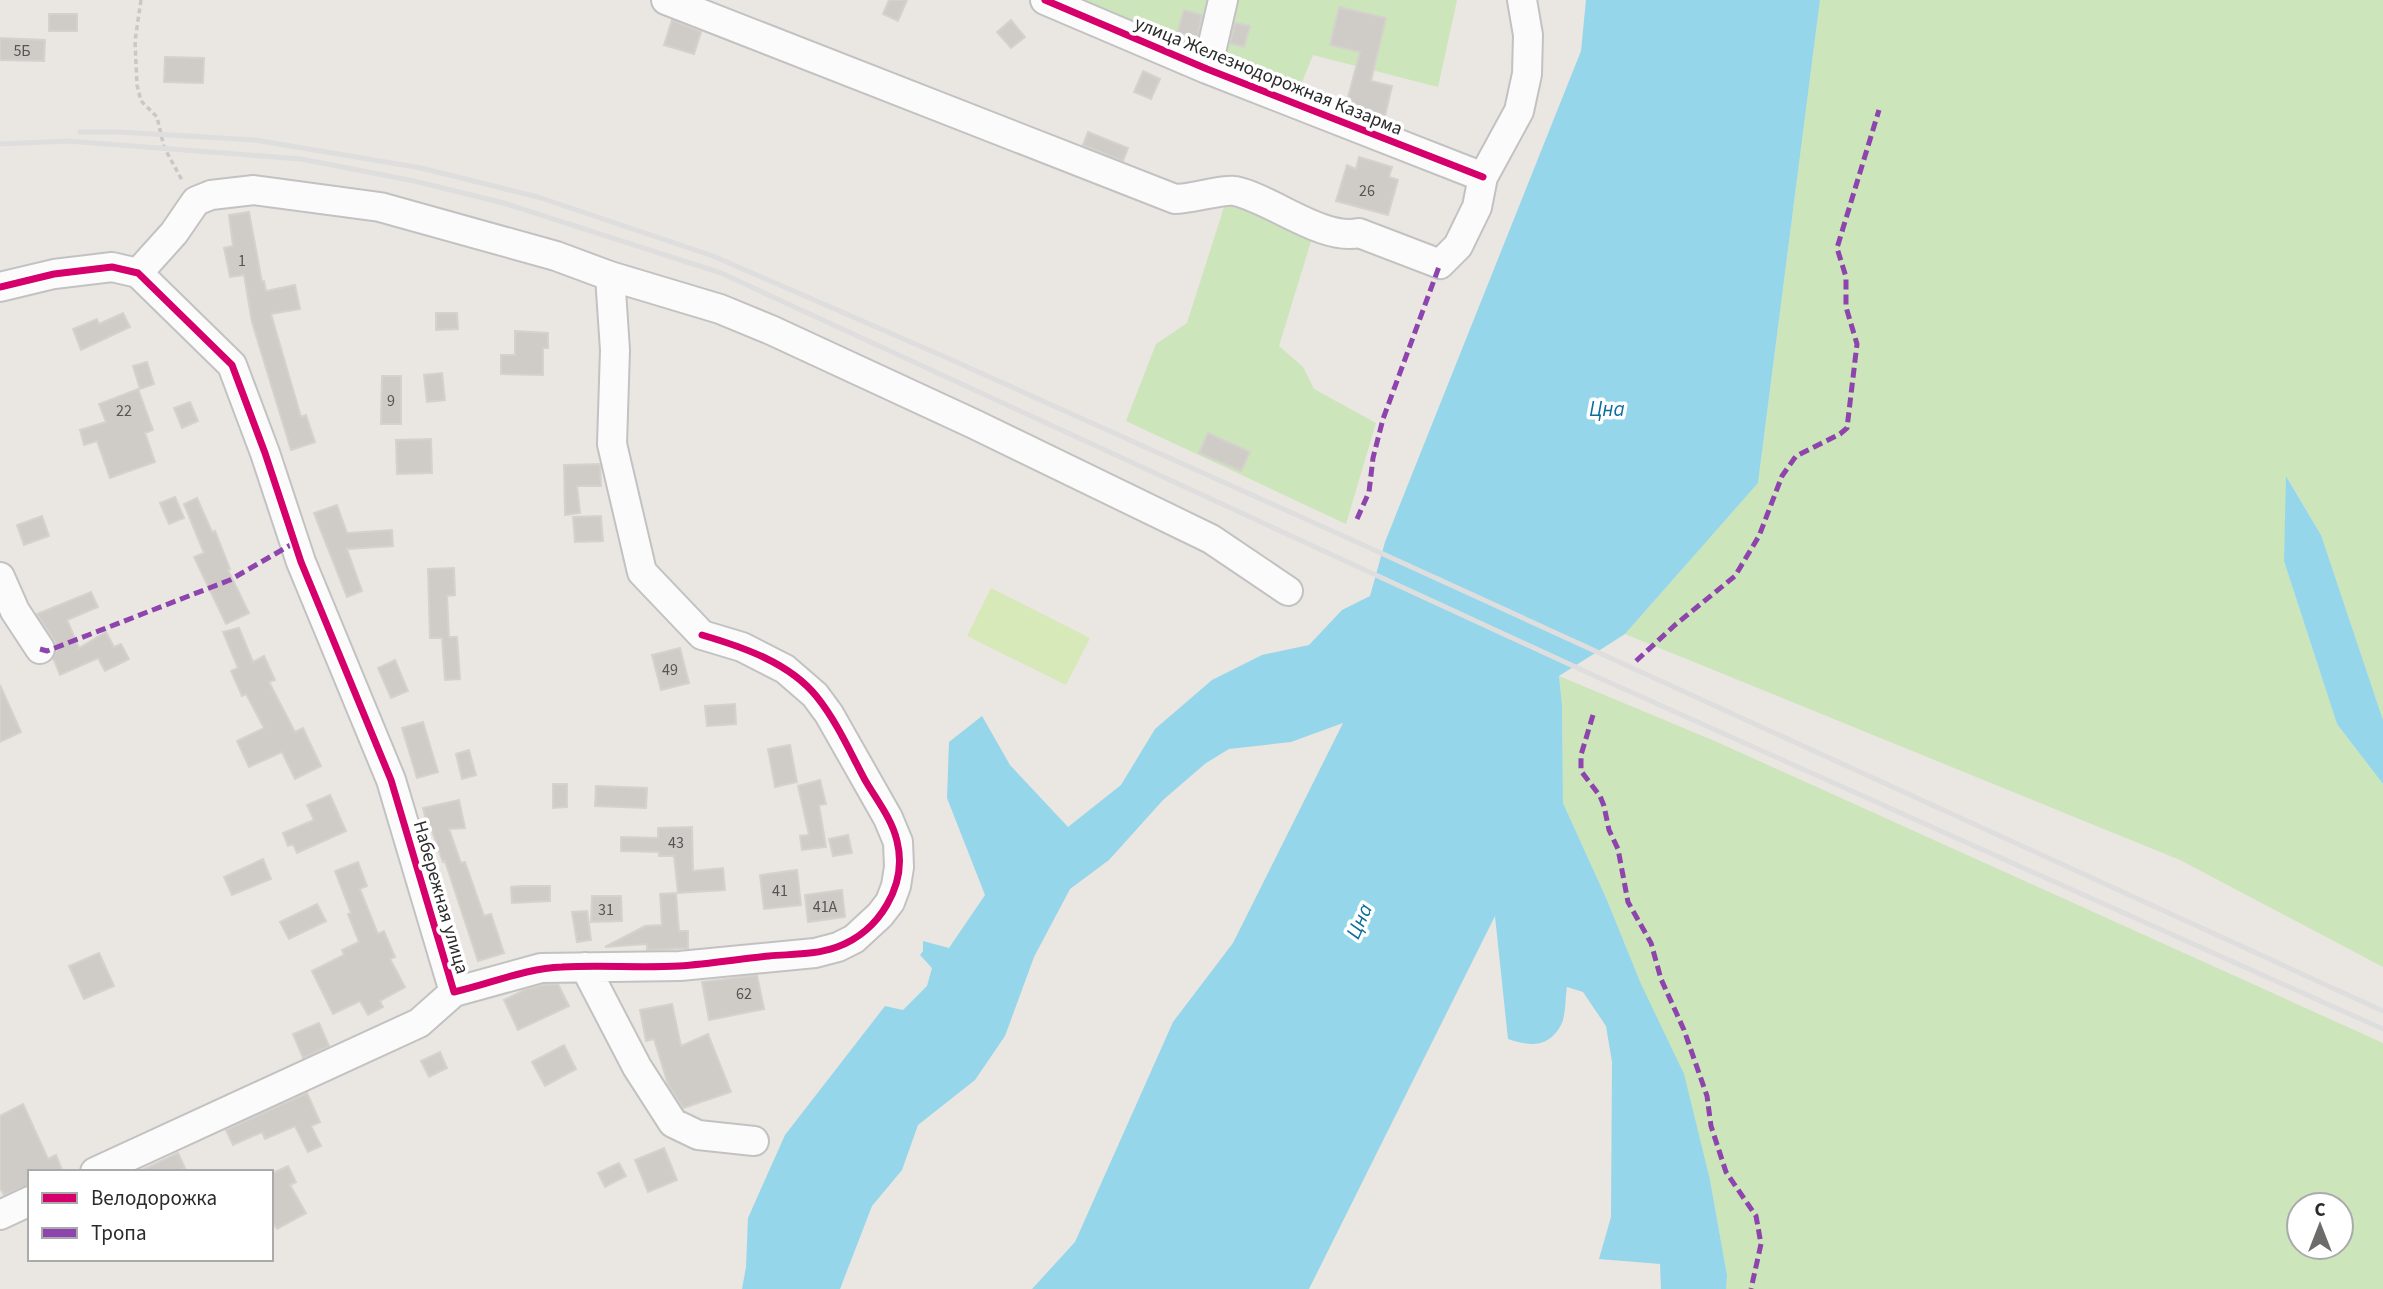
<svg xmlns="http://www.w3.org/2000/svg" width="2383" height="1289" viewBox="0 0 2383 1289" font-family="'Source Sans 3',sans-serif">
  <rect width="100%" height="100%" fill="#eae6e2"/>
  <!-- green -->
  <path fill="#cce5ba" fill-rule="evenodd" d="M1074 0H1457L1438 87 1313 55 1296 97Z
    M1820 0H2383V720L2321 535 2287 477 2284 561 2337 724 2383 784V967L2180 860 1625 634 1758 483Z
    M1226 201 1315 228 1279 346 1303 367 1314 389 1376 423 1346 524 1126 421 1156 344 1187 323Z
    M1559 676 1717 742 2383 1043V1289H1726L1727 1275 1710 1180 1641 984 1607 900 1563 803 1562 705ZM2299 1205H2341V1247H2299Z"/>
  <!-- pitch -->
  <path fill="#d7e9b8" d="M991 588 1090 638 1066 685 967 636Z"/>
  <!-- water -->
  <path fill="#95d6eb" d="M1586 0H1820L1758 483 1625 634 1559 676 1562 705 1563 803 1607 900 1641 984 1684 1074 1710 1180 1727 1275 1726 1289H1661L1660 1264 1599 1259 1611 1217 1612 1062 1606 1026 1583 992 1567 987C1565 998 1566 1016 1561 1025 1548 1049 1529 1046 1508 1039L1495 916 1309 1289H1032L1075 1242 1173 1022 1233 943 1343 723 1291 742 1229 749 1206 763 1163 800 1109 860 1070 889 1034 957 1005 1036 975 1080 918 1125 902 1170 872 1206 840 1289H742L746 1267 748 1218 785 1135 885 1006 903 1010 927 986 932 968 920 955 923 951V941L949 948 985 895 947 798 949 742 982 716 1010 765 1068 827 1121 785 1155 729 1212 680 1262 655 1309 645 1342 610 1370 596 1385 542 1581 51Z
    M2286 476 2321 535 2383 720V784L2337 724 2284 561Z"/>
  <!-- building -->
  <path fill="#cfccc8" stroke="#d5d2ce" stroke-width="2" d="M889 0H907L898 21 883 14Z
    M1339 7 1386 18 1371 81 1392 86 1385 116 1346 105 1360 52 1330 45Z
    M1184 10 1202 15 1197 39 1177 34Z
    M49 14H77V31H49Z
    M672 20 701 32 694 54 664 45Z
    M1011 20 1025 37 1011 48 997 32Z
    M1235 23 1250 26 1244 47 1230 43Z
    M0 38 45 40 44 61 0 60Z
    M165 57 204 58 203 83 164 82Z
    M1143 71 1160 79 1151 99 1134 92Z
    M1088 132 1128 148 1123 161 1083 145Z
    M1359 157 1392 167 1389 177 1398 180 1388 215 1336 201 1347 165 1356 169Z
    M249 212 262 282 264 281 266 291 295 285 300 309 271 314 301 417 306 415 315 442 291 450 252 322 244 275 230 277 224 248 233 246 229 215Z
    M123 313 130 327 81 350 73 329 97 319 99 324Z
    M436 313H457L458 329 436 330Z
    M515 331 548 333V348H543V375L501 374V355H515Z
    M147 362 154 384 140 389 133 366Z
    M442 373 445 400 427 402 424 375Z
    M382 376H401V424H381Z
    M138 389 153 430 145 433 155 462 110 478 97 441 84 445 80 430 106 422 99 404Z
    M190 402 198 421 182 428 174 408Z
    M1208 433 1250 452 1241 471 1199 453Z
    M431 439 432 473 397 474 396 440Z
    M600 464 601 486H577L580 513 565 515 564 465Z
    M175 497 184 518 169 524 160 503Z
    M197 498 212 532 215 531 230 569 228 570 249 613 226 624 194 557 204 553 184 504Z
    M337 505 347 533 392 530 393 546 347 549 362 591 347 597 314 513Z
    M42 516 49 536 24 545 17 525Z
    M601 516 603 541 575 542 573 517Z
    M454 568 455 595 447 596 449 637H457L460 679 445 680 442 638H430L428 569Z
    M91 592 98 607 67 620 79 648 106 632 114 647 121 644 129 659 105 671 98 658 60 675 53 658 57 649 54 640 37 614Z
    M239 628 253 662 264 656 275 680 269 682 295 732 303 728 321 766 295 779 282 752 249 767 237 741 264 728 246 694 242 696 231 671 238 668 223 632Z
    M680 648 689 683 661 690 652 655Z
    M395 660 408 691 391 698 378 668Z
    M0 685 21 732 0 742Z
    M735 704 736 724 707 726 705 706Z
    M423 722 438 772 417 778 402 728Z
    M790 745 797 782 775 787 768 749Z
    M469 750 476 775 462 779 456 754Z
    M820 780 826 804 819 805 826 847 802 850 800 836 809 835 798 786Z
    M553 784H567V807L553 808Z
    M596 786 647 788 646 808 595 806Z
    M330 795 346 831 297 853 293 844 288 846 283 833 314 820 307 805Z
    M459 800 465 828 449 829 461 863 465 862 484 916 491 914 504 953 478 961 445 861 443 862 431 828 428 829 423 808Z
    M692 827 693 871 723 868 725 890 678 893 674 856H659V852L621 851V837L658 838V828Z
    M848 835 852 853 833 856 829 839Z
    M263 859 271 879 232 895 224 877Z
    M358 862 367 886 360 889 378 934 384 931 395 957 390 959 405 987 380 1001 383 1007 368 1015 360 1001 333 1014 312 971 344 955 342 950 359 942 348 914 351 913 335 871Z
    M797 870 801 905 764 909 760 875Z
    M522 886H550V901L512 903 511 887Z
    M842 890 845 917 808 922 805 895Z
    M676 893 679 931H688V948L647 950V944L605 947 645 926 662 925 660 894Z
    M592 896H621L622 921 591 922Z
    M317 904 326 921 289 939 280 922Z
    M587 911 591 940 577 942 572 912Z
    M99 953 114 986 84 999 69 966Z
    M757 975 764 1009 709 1020 702 982Z
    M558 984 569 1006 518 1030 504 1000 526 989 543 985Z
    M672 1004 681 1046 708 1034 731 1092 683 1108 668 1084 654 1039 646 1041 640 1010Z
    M319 1023 329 1046 303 1058 293 1034Z
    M564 1045 576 1069 545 1086 532 1062Z
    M440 1052 447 1068 429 1077 421 1061Z
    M307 1093 320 1122 311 1126 321 1146 308 1152 295 1126 265 1139 262 1132 233 1145 226 1130Z
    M23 1104 48 1159 56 1155 63 1172H30V1185L4 1195 0 1188V1116Z
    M664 1148 677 1180 648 1192 635 1160Z
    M178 1153 185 1168 176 1172H138Z
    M619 1163 626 1176 605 1187 598 1173Z
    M288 1166 296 1182 290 1185 306 1213 277 1229 271 1220V1174Z"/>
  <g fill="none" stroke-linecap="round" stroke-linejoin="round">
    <!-- minor casing -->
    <g stroke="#c3c2c2" stroke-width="32">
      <path id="minor" d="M666 0 1175 199C1191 199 1222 189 1235 191 1272 199 1322 241 1359 233L1440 264 1458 246 1477 207 1483 177 1519 111 1527 74 1528 35 1522 0
        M1045 0 1207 69 1483 177
        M1207 69 1223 0
        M138 273 232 365 265 453 301 562 391 780 454 992 541 968 680 966 815 953 838 947 854 939 880 915 890 902 896 886 899 867 898 842 888 818 829 714 815 695 785 669 742 647 702 635 642 572 612 444 615 350 610 276
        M138 273 174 233 196 201 211 195 254 190 380 207 556 256 610 276 720 309 771 330 974 424 1211 539 1288 591
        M0 287 54 274 112 267 138 273
        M0 577 15 611 40 649
        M585 967 637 1067 673 1123 698 1135 754 1141
        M95 1172 419 1023 454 992
        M0 1215 30 1201"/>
    </g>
    <!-- path -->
    <path stroke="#c8c8c7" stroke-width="3.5" stroke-dasharray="5 3.5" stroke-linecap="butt" d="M141 0 135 41 137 85 141 101 157 117 164 147 183 182"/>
    <!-- minor -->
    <use href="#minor" stroke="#fcfbfb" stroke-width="28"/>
    <!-- rail -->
    <path stroke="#dededf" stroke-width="5" d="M80 132H119L255 140 421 168 538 197 713 256 945 357 1359 543 2383 1011
      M0 144 68 141 301 159 414 181 504 203 721 273 1595 676 2383 1029"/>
    <!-- quiet -->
    <path stroke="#8e44ad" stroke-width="5" stroke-dasharray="10 5" stroke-linecap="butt" d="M1357 519 1369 492 1373 458 1383 419 1440 264
      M40 649 47 651 230 580 294 543
      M1636 661 1675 625 1735 576 1759 536 1782 476 1796 456 1840 434 1847 428 1857 344 1846 307V277L1837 248 1879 110
      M1593 715 1581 755V771L1600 796 1604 806 1609 830 1618 849 1628 902 1651 943 1661 979 1684 1030 1707 1096 1711 1126 1726 1172 1756 1216 1761 1244 1751 1289"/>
    <!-- cycleway casing -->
    <g stroke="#fff" stroke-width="11">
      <path id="cycleway" d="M1045 0 1207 69 1483 177
        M0 287 54 274 112 267 138 273 232 365 265 453 301 562 391 780 454 992C490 984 526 968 562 967 601 965 640 968 679 966 709 964 739 959 769 956 792 954 815 955 837 947 879 932 908 885 897 841 892 819 876 799 865 780 850 752 837 722 817 697 790 663 743 647 702 635"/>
    </g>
    <!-- cycleway -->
    <use href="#cycleway" stroke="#d6006c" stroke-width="7"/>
  </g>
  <g text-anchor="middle" stroke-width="7" stroke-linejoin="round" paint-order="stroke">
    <!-- number labels -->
    <g font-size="16" fill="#565554">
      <text x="22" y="56">5Б</text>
      <text x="1367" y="196">26</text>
      <text x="242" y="266">1</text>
      <text x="391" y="406">9</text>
      <text x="124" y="416">22</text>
      <text x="670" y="675">49</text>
      <text x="676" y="848">43</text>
      <text x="780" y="896">41</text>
      <text x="825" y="912">41А</text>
      <text x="606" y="915">31</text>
      <text x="744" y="999">62</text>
    </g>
    <!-- street labels -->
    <g font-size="19" fill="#2b2b2b" stroke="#fff">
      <text transform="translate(1269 75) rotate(22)" y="7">улица Железнодорожная Казарма</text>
      <text transform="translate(442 897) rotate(74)" y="7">Набережная улица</text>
    </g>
    <!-- water labels -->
    <g font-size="21" font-style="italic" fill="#0d6e9e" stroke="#fff">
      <text x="1607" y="416">Цна</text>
      <text transform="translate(1359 921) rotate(-66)" y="7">Цна</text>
    </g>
  </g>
  <!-- legend -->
  <rect x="28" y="1170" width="245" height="91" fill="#ffffff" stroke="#aaaaaa" stroke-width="2"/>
  <rect x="42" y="1193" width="35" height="10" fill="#d6006c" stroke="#aaaaaa" stroke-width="2"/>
  <text x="91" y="1205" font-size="21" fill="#2b2b2b">Велодорожка</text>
  <rect x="42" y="1228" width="35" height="10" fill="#8e44ad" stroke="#aaaaaa" stroke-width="2"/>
  <text x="91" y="1240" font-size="21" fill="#2b2b2b">Тропа</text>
  <!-- north arrow -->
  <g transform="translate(2320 1226)"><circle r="33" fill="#ffffff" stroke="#aaaaaa" stroke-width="2"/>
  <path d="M0-5L12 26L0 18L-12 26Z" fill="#6e6c6b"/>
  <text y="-10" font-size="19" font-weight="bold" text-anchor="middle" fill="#2b2b2b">С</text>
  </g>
</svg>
